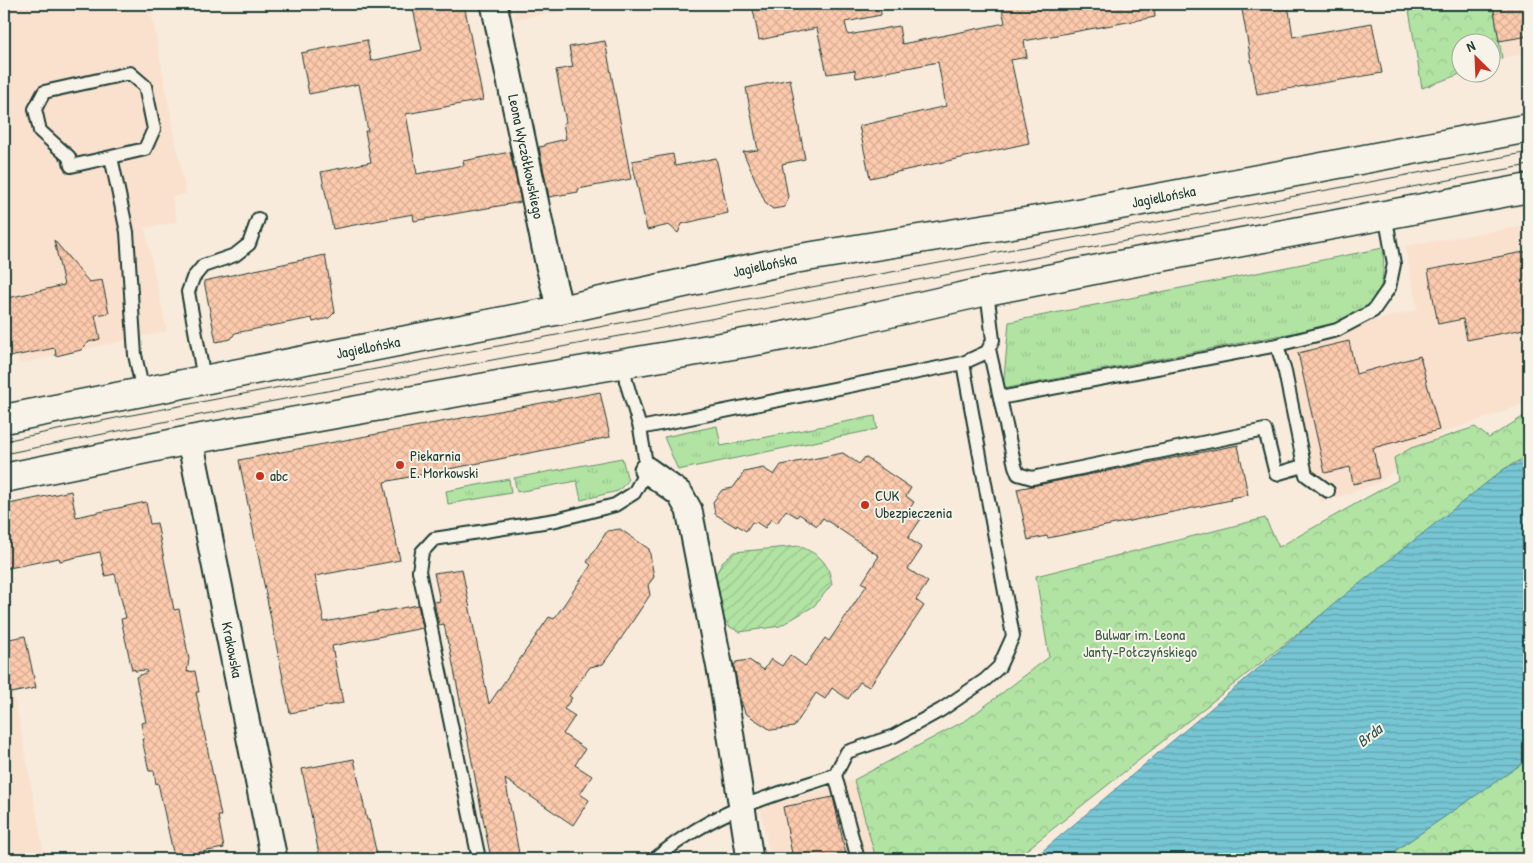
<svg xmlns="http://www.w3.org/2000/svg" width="1533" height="863" viewBox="0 0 1533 863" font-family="'Patrick Hand',sans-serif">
  <defs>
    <pattern id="grass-tufts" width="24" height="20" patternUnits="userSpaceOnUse" patternTransform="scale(1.25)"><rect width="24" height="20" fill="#b1e3a3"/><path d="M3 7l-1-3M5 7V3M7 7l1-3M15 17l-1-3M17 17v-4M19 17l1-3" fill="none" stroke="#98c48d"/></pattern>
    <pattern id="park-crowns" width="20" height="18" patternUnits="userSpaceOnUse" patternTransform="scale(1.25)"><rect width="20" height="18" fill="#b1e3a3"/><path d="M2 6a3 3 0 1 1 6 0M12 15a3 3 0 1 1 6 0" fill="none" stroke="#98c48d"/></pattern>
    <pattern id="garden-furrows" width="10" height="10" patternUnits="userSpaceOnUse" patternTransform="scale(1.25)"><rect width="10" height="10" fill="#b1e3a3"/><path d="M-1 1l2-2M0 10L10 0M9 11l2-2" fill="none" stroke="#98c48d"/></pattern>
    <pattern id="water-rules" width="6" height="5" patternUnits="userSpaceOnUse" patternTransform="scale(1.25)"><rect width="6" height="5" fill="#77c6d4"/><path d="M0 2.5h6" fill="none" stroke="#61a2ad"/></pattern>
    <pattern id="building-cross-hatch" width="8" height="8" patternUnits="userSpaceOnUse" patternTransform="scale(1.25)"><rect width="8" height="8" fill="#fdcaad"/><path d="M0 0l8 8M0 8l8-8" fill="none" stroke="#d8ae95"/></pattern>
  </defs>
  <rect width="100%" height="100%" fill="#f8ebdc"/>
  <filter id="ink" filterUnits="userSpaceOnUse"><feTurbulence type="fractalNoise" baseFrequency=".02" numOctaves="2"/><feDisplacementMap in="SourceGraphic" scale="10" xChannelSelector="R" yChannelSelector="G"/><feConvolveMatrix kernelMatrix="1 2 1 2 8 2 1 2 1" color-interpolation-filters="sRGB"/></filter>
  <g filter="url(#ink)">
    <!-- built -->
    <path fill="#fae1ce" d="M4 4H155L150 5 186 194 172 197 177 222 145 228 167 331 19 364 17 356 4 358Z
      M513 4H608L515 19Z
      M1493 4H1529V53L1502 58Z
      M1529 225V399L1516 407 1440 434 1379 483 1321 503 1286 342 1417 310 1405 246Z
      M4 649 20 725 45 859H4Z
      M854 780 876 859H771L760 808Z"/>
    <!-- grass -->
    <path fill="url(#grass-tufts)" stroke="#68906c" d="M1383 248C1384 266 1384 291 1371 306 1365 312 1348 319 1339 324L1003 389 1009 322Z
      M875 416 877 429 678 470 664 437 717 426 721 446Z
      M622 458 628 481 618 491 581 500 577 481 517 492 514 478Z
      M509 479 511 493 448 504 446 491Z"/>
    <!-- park -->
    <path fill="url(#park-crowns)" stroke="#68906c" d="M1408 4H1493L1502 58 1491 62 1490 42H1460V72L1463 73 1422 88Z
      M1529 413V455L1504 469 1015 859H876L854 780 968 719 1049 657 1036 576 1265 518 1279 547 1398 480 1394 458 1411 448 1475 427 1489 438Z
      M1529 759V859H1383Z"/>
    <!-- garden -->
    <path fill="url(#garden-furrows)" stroke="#68906c" d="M799 546C820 555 828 561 832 584L814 606 780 626 740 632 730 627 722 616 716 574 723 561 734 552Z"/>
    <!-- water -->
    <path fill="url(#water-rules)" stroke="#548f94" d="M1529 458V759L1383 859H1033L1340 599 1504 469Z"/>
    <!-- building -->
    <path fill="url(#building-cross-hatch)" stroke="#1f3d34" d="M412 4H464L483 100 406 114 417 174 464 165 463 161 510 152 521 202 414 221 413 214 333 229 321 172 371 162 365 131H368L359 84 309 94 301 53 367 40 371 61 422 50Z
      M752 4H880L881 15 845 22 848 35 899 26 902 44 1005 23 1001 4H1154L1155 17 1024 41 1027 57 1011 60 1029 143 870 178 859 126 946 106 938 62 856 78 855 70 827 74 817 28 759 40Z
      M1241 4H1288L1293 37 1372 23 1382 73 1257 94Z
      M1493 4H1529V36L1499 41Z
      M605 41 631 179 578 189V192L549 197 539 147 545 146V144L566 139 563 123 566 122 556 70 573 67 569 47Z
      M790 79 805 159 782 164 788 197 785 207 773 209 766 204 743 152 758 150 746 88Z
      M673 154 675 166 716 158 728 213 682 224 678 233 669 225 647 230 632 161Z
      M54 240 89 282 102 280 109 313 95 315 100 339 89 342 81 350 56 356 55 348 4 358V299L64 285Z
      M1529 251V328L1467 340 1463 319 1438 324 1428 270Z
      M325 255 335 312 329 318 313 322 312 318 235 333 231 339 216 342 204 281Z
      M1349 341 1356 374 1420 356 1439 430 1373 448 1379 478 1353 484 1350 467 1325 473 1298 353Z
      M600 392 610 437 384 482 400 560 315 576 324 622 418 605 423 628 332 646 343 703 290 713 239 460Z
      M1238 445 1248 495 1230 498 1231 500 1178 511 1048 538 1047 536 1028 540 1017 489Z
      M843 453 859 464 865 457 911 488 906 496 914 502 908 511 921 519 908 538 922 548 908 569 928 582 916 600 924 606 869 687 860 682 848 699 832 688 825 699 816 693 794 727 771 730 745 713 740 698 734 666 736 662 749 660 764 670 771 659 782 666 790 655 805 666 825 638 829 641 867 585 862 583 879 556 823 518 817 526 799 514 797 517 786 510 777 523 771 519 765 528 756 522 754 524 752 522 746 531 737 525 736 527 715 514 713 502 722 490 733 488 744 472 763 468 774 475 781 465Z
      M71 491 76 517 146 502 150 524 157 523 174 610 179 609 189 659 187 672 195 671 199 692H196L221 816H218L224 848 174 857 158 783 156 784 154 771H149L142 739H144L141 723 146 722 136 677 147 672 146 670 135 671V669L132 670 121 619 126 618 115 574 105 576 100 552 60 561 59 558 4 569V505Z
      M620 529 649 549 654 577 648 585 650 595 616 646 603 664 590 667 569 696 572 698 564 709 575 716 563 734 585 749 575 765 592 776 580 794 589 800 573 825 505 779 520 859H491L449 644H448L444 624 439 625 434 602 440 601 434 573 462 569 489 704 549 617 554 619 591 565 587 562 607 531Z
      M25 636 36 688 11 693 4 656V640Z
      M354 759 367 820H369L378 859H320L302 769Z
      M833 797 847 859H793L783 807Z"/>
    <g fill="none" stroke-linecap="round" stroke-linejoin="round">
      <!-- lane casing -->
      <g stroke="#1f3d34" stroke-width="16">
        <path id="lane" d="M111 157 71 166 69 157 40 131 35 109 44 92 130 73 145 86 154 129 145 149 111 157 127 232 135 355 143 392
          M1277 345 1285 372 1306 475 1328 491
          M989 349 1000 398 1277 345 1337 330 1373 311 1389 288 1394 264 1385 214
          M204 379 188 292 193 278 203 266 235 255 249 244 258 219
          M1000 398 1015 466 1018 474 1032 478 1265 430 1276 474 1303 466
          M640 428 963 363 987 352 993 340 987 291
          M835 775 858 859
          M479 859 419 571 422 552 434 539 556 520 615 505 634 493 647 470 640 428 626 381 624 363
          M655 859C680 838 713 818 744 806 774 794 805 785 835 775L847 752 894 736 941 710 985 680 999 667 1013 636 963 363"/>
      </g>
      <!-- street casing -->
      <g stroke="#1f3d34" stroke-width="29">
        <g id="street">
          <path id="s1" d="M494 4 548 262 560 310"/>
          <path id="s2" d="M190 440 274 859"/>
          <path d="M647 470 680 494 689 510 722 679 750 859"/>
        </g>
      </g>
      <!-- secondary casing -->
      <g stroke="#1f3d34" stroke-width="31">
        <g id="secondary">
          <path id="s3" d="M4 419 560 310 794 259 1062 216 1529 128"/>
          <path d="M4 478 190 440 526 380 762 340 814 330 987 291 1114 266 1529 188"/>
        </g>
      </g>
      <!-- lane -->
      <use href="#lane" stroke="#f7f3e8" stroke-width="12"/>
      <!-- street -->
      <use href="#street" stroke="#f7f3e8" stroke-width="25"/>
      <!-- secondary -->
      <use href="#secondary" stroke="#f7f3e8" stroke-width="28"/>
      <!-- tram -->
      <path stroke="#1f3d34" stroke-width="1" d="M4 441 121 417 1529 152
        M4 454 168 421 1529 165"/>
    </g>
  </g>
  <!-- markers -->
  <g fill="#c8321e" stroke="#f7f3e8" stroke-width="2">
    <circle cx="400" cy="465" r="5"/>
    <circle cx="260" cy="476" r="5"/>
    <circle cx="865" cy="505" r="5"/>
  </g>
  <g text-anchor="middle" stroke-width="4" stroke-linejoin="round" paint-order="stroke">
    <!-- street labels -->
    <g font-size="15" fill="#1f3d34" stroke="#f7f3e8">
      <text dy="5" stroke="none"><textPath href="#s1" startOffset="156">Leona Wyczółkowskiego</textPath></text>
      <text dy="5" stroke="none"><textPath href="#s3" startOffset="1181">Jagiellońska</textPath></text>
      <text dy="5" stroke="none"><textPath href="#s3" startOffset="776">Jagiellońska</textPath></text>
      <text dy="5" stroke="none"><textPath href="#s3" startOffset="371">Jagiellońska</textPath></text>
      <text dy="5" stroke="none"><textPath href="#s2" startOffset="214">Krakowska</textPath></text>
    </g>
    <!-- poi labels -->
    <g font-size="15" fill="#1f3d34" stroke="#f7f3e8" text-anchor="start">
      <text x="410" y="461">Piekarnia<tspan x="410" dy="17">E. Morkowski</tspan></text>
      <text x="270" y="481">abc</text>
      <text x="875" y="501">CUK<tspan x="875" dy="17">Ubezpieczenia</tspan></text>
    </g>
    <!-- park labels -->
    <g font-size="15" fill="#3c5e4a" stroke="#f7f3e8">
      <text x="1140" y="640">Bulwar im. Leona<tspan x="1140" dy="17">Janty-Połczyńskiego</tspan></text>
    </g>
    <!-- water labels -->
    <g font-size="16" font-style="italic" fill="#315854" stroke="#f7f3e8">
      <text transform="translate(1369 735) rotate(-38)" y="6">Brda</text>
    </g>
  </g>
  <!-- margin -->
  <rect width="1533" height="863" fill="none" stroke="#f7f3e8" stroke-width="20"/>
  <rect x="10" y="10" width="1513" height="843" fill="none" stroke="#1f3d34" stroke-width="2" filter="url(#ink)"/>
  <!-- north arrow -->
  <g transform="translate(1476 58) rotate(336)"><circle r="24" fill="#f7f3e8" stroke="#a1aaa0"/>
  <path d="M0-4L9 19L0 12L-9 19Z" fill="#c8321e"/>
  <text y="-8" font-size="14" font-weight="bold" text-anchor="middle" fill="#1f3d34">N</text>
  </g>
</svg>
